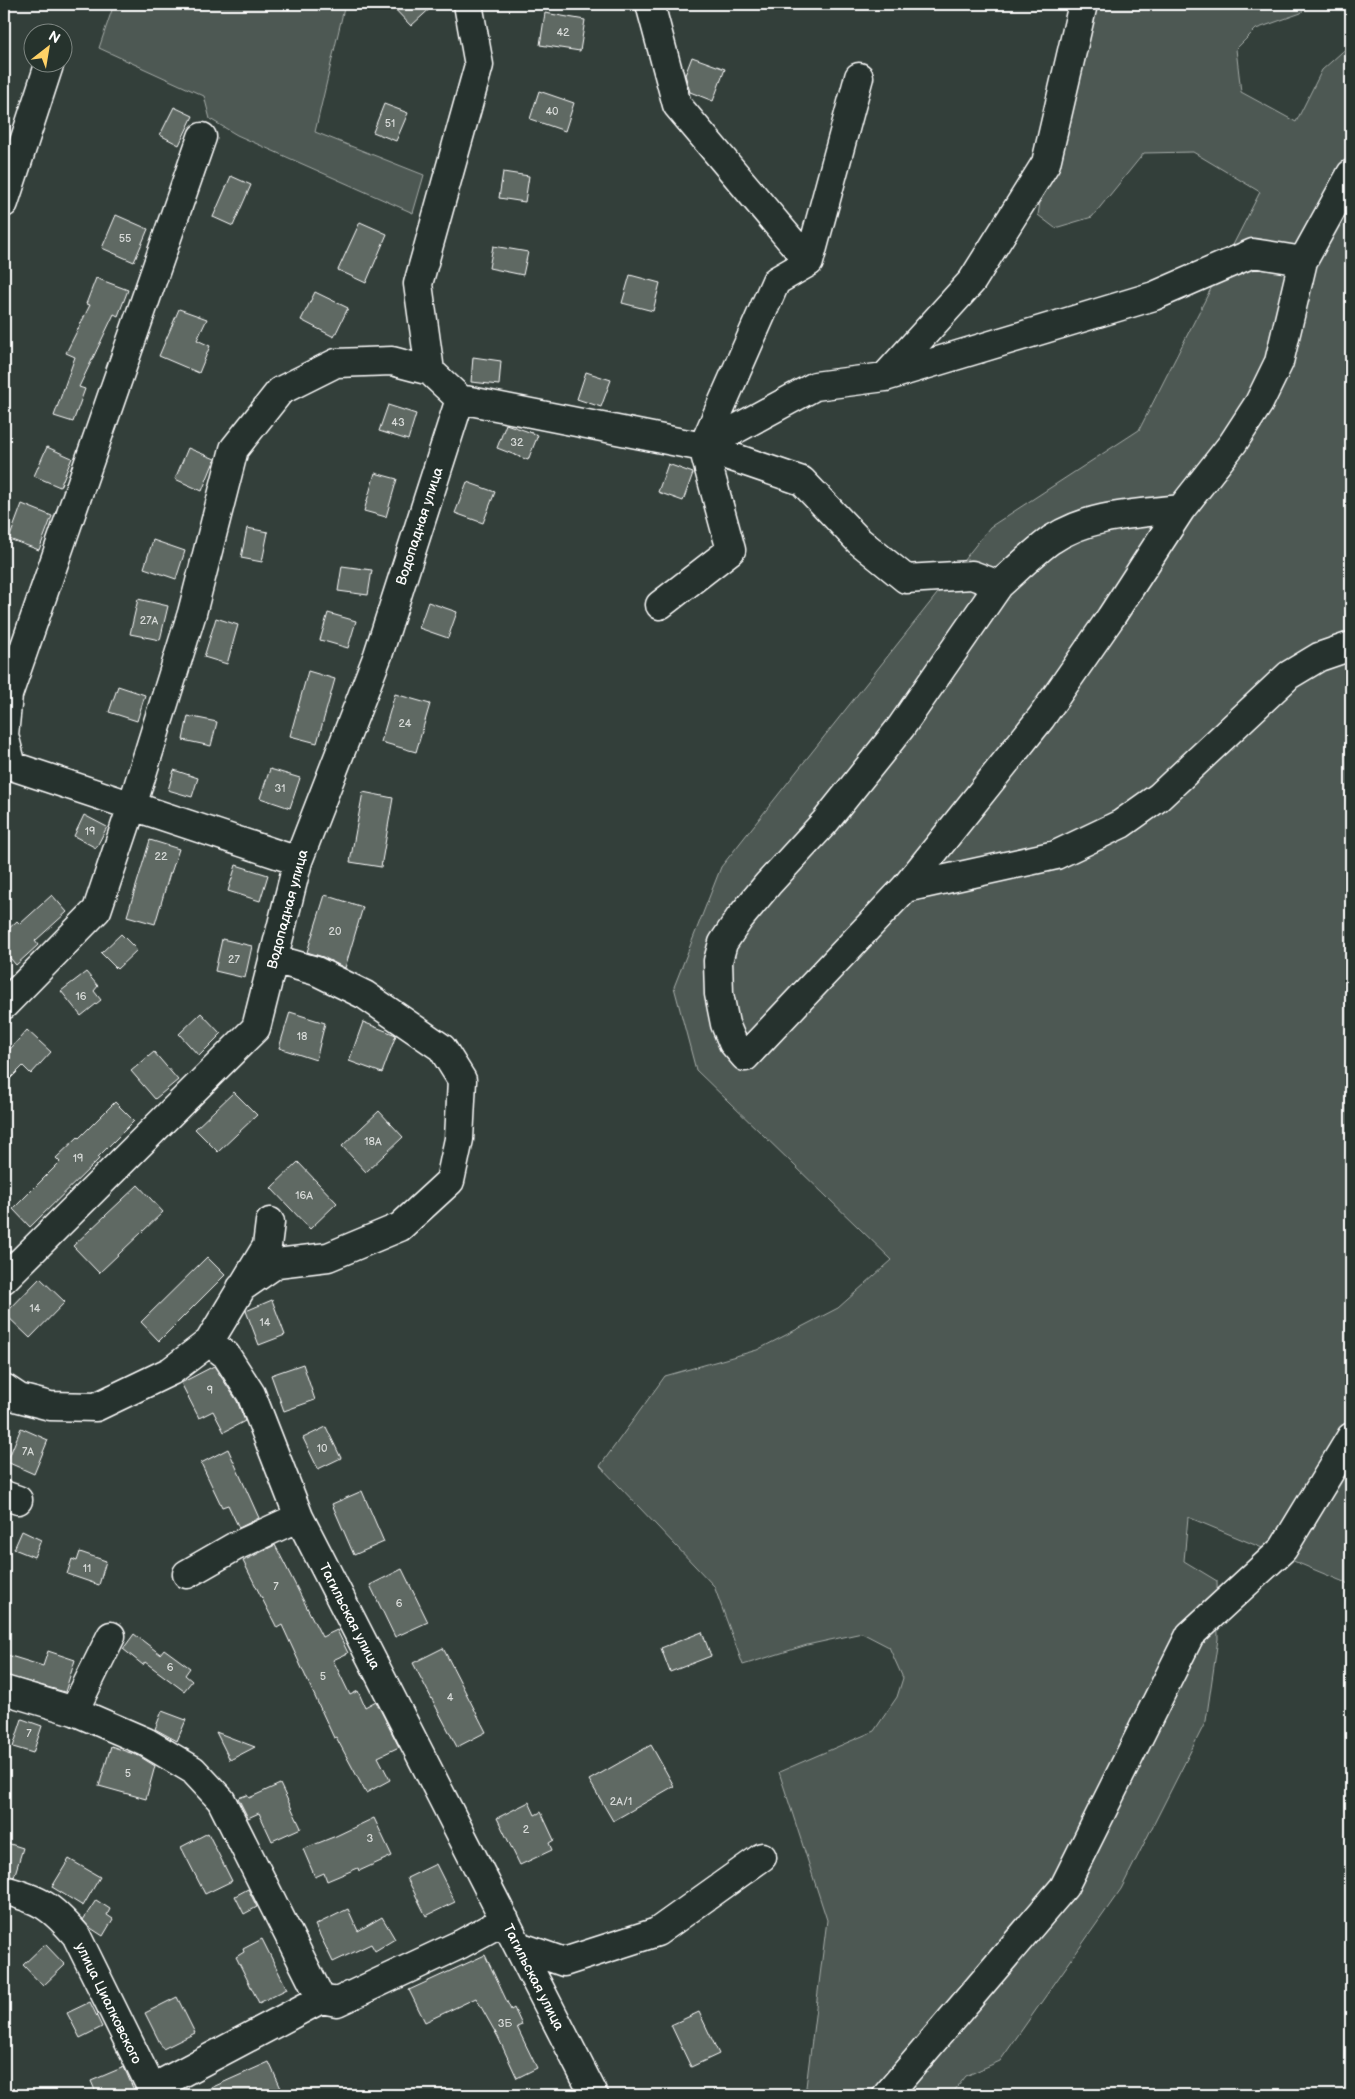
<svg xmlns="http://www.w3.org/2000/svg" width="1355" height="2099" viewBox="0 0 1355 2099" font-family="'Balsamiq Sans',sans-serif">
  <rect width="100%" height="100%" fill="#333f3a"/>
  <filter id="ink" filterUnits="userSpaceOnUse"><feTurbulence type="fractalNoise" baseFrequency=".02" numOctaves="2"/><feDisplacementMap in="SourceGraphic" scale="10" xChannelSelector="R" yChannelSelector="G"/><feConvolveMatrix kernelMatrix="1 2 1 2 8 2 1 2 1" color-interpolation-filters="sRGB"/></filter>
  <g filter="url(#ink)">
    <!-- green -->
    <path fill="#4d5853" stroke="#a6aca9" d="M114 4H345L315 132 424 175 413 213 237 135 210 119 204 96 99 48Z
      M1072 4H1308L1301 13 1256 29 1236 49 1241 92 1296 122 1322 70 1351 44V1585L1188 1517 1184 1561 1217 1581 1218 1639 1206 1721 1121 1889 1000 2061 966 2076 951 2095H805L827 1920 779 1772 874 1731 897 1697 903 1678 889 1647 862 1633 807 1645 743 1665 714 1586 600 1466 665 1376 757 1350 838 1308 892 1260 696 1070 674 987 721 867 990 527 1139 430 1260 192 1193 152 1144 153 1092 217 1055 228 1038 215Z"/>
    <!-- building -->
    <path fill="#5f6964" stroke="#fff" d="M390 4H435L411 26Z
      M545 13 585 20 580 51 540 45Z
      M692 57 725 69 713 101 690 92 685 75Z
      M539 91 574 103 565 131 530 119Z
      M384 104 408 113 396 141 373 132Z
      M174 107 193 116 179 145 160 135Z
      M503 172 529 176 525 202 499 198Z
      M231 176 251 185 233 226 213 217Z
      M116 215 148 229 134 262 102 248Z
      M360 222 387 234 366 283 338 270Z
      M493 246 528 252 523 275 489 268Z
      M630 275 660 283 653 311 622 303Z
      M96 278 128 290 118 316 114 314 79 387 85 389 73 422 54 416 75 357 66 353 90 305 86 304Z
      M315 292 348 308 334 337 301 320Z
      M179 309 207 319 197 340 210 346 199 373 159 356Z
      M473 357 501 361 499 385 471 382Z
      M586 372 611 380 601 407 577 399Z
      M388 405 416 414 408 440 379 431Z
      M506 424 538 435 528 460 497 448Z
      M47 447 72 458 60 487 34 476Z
      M188 448 215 459 202 491 175 479Z
      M668 464 693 473 683 501 658 492Z
      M375 473 397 479 386 517 364 511Z
      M467 482 495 492 483 523 455 513Z
      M22 504 52 516 39 550 9 539Z
      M247 528 268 532 262 562 241 558Z
      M153 540 185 551 176 579 144 568Z
      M342 566 372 570 368 595 338 591Z
      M138 599 168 606 160 640 130 634Z
      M428 602 457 612 448 638 419 628Z
      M328 613 356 621 348 648 320 640Z
      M216 618 238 625 227 664 204 657Z
      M308 671 335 679 317 743 290 736Z
      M118 686 145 695 137 721 109 712Z
      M395 694 430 704 416 752 381 742Z
      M188 716 217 722 211 746 183 740Z
      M270 769 300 778 290 808 260 798Z
      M174 770 198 778 192 797 168 790Z
      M363 792 393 798 381 867 350 862Z
      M84 815 107 827 96 848 74 836Z
      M150 840 179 849 171 873H170L155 924 127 916Z
      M236 865 268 875 260 901 228 891Z
      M52 895 67 912 35 941 38 945 16 965 4 951V933L17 921 20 924Z
      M325 895 363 907 345 968 323 957 307 952Z
      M121 934 137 950 117 969 101 953Z
      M222 939 252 946 245 978 215 971Z
      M86 972 98 986 94 991 101 1000 81 1016 61 991Z
      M290 1012 325 1023 316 1060 279 1048Z
      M201 1013 221 1034 199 1056 179 1034Z
      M363 1022 396 1035 382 1073 349 1061Z
      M27 1030 51 1052 31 1074 23 1066 4 1085V1056Z
      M154 1052 178 1080 155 1099 131 1071Z
      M234 1092 257 1115 218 1152 195 1129Z
      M115 1102 134 1121 98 1157 99 1159 30 1227 13 1209 60 1162 56 1158 78 1137 79 1138Z
      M379 1111 403 1137 366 1172 342 1146Z
      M298 1162 337 1203 310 1229 271 1188Z
      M138 1185 163 1212 99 1273 73 1246Z
      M207 1257 225 1275 159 1341 141 1322Z
      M40 1278 65 1302 30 1338 5 1314Z
      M272 1300 285 1335 259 1345 246 1311Z
      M303 1364 315 1400 284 1411 271 1375Z
      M214 1366 237 1401 245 1421 224 1432 213 1411 199 1418 181 1383Z
      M326 1427 341 1458 318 1469 303 1438Z
      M21 1428 48 1440 34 1474 7 1462Z
      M228 1449 259 1518 239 1528 228 1505 222 1507 201 1463Z
      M362 1491 384 1542 354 1555 332 1504Z
      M22 1531 41 1540 34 1557 14 1549Z
      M275 1545 322 1637 337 1630 348 1653 333 1660 350 1695 358 1691 365 1707 376 1701 399 1747 378 1757 390 1780 366 1793 336 1737 334 1738 282 1625 277 1628 243 1561Z
      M80 1552 106 1561 99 1585 67 1574 72 1559 77 1561Z
      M402 1569 428 1622 395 1637 370 1585Z
      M702 1632 711 1656 670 1672 661 1648Z
      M134 1634 160 1654 164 1649 190 1668 185 1675 192 1681 184 1691 145 1662 143 1665 123 1649Z
      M443 1648 486 1732 457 1747 413 1663Z
      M48 1651 75 1660 65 1692 4 1675V1654L43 1666Z
      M162 1711 186 1720 177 1741 155 1729Z
      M22 1719 42 1726 33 1753 13 1747Z
      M216 1732 255 1747 230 1760Z
      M651 1745 674 1786 613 1821 589 1780Z
      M111 1746 139 1756 155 1766 146 1799 99 1786Z
      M280 1784 301 1828 272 1841 259 1813 248 1818 238 1798 247 1795 249 1798Z
      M529 1802 535 1815 541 1812 554 1840 549 1843 552 1850 520 1865 497 1818Z
      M374 1818 392 1856 359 1871 358 1868 327 1881 324 1873 315 1877 303 1849 336 1836Z
      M208 1833 232 1881 205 1894 181 1847Z
      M4 1842 23 1848 14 1877 4 1875Z
      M69 1859 100 1877 83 1906 52 1887Z
      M436 1864 455 1902 426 1916 407 1878Z
      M248 1889 257 1907 244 1914 235 1896Z
      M96 1900 110 1909 107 1915 113 1919 103 1936 89 1927 83 1920Z
      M348 1909 358 1931 382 1917 395 1939 375 1951 371 1944 333 1962 315 1925Z
      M262 1939 287 1989 259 2003 236 1957 244 1952 243 1949Z
      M45 1944 65 1965 43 1986 23 1965Z
      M485 1955 511 2010 514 2008 522 2025 517 2027 537 2068 517 2078 498 2037 476 1998 425 2022 409 1990Z
      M177 1997 195 2033 163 2049 145 2013Z
      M90 2002 102 2027 80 2038 67 2013Z
      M699 2012 719 2054 691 2067 671 2025Z
      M269 2062 284 2095H195Z
      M124 2067 136 2095H97L91 2081Z"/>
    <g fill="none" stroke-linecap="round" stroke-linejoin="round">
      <!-- minor casing -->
      <g stroke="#fff" stroke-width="31">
        <path id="minor" d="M468 4 479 65 418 284 430 371 460 399 703 447 815 386 885 377 1154 296 1253 253 1303 261
          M650 4 677 105 809 262
          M202 137 8 695 4 735 12 766 298 861
          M4 203 50 62
          M885 377 972 281 1046 163 1083 4
          M703 447 776 281 809 262 859 77
          M999 585C1016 570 1033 553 1051 540 1090 514 1136 514 1181 509
          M660 605 731 550 703 447 802 481 859 541 906 579 972 575 999 585 901 727 825 822 768 884 739 919 723 943 718 961 719 994 725 1024 733 1043 745 1057 905 888 1041 718 1111 617 1181 509 1233 443 1259 403 1279 362 1303 261 1351 174
          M905 888 1056 855 1121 824 1159 797 1289 675 1319 657 1351 646
          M4 1005 97 910 132 806 192 613 234 449 280 391 336 363 392 361 430 371
          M4 1279 256 1028 298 861 378 655 460 399
          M241 1288 277 1263 328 1257 400 1227 450 1181 459 1139 462 1080 442 1048 365 995 316 971 274 959
          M209 1342 267 1246 270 1222
          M4 1388 19 1398 50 1406 96 1407 171 1371 209 1342 226 1355 251 1394 299 1517 594 2095
          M4 1495 18 1500
          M187 1574 234 1547 299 1517
          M4 1690 74 1711 146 1742 193 1770 221 1800 321 1999 337 2002 461 1944 505 1920
          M74 1711 111 1636
          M4 1890C41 1900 51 1906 76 1935L155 2095
          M518 1946 564 1962 657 1932 762 1857
          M151 2089 321 1999
          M887 2095 1064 1887 1190 1635 1283 1549 1351 1437"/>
      </g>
      <!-- minor -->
      <use href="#minor" stroke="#26332d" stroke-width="28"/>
    </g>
  </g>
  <g text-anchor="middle" stroke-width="4" stroke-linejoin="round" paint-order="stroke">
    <!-- number labels -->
    <g font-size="11" fill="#d7dad8">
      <text x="563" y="36">42</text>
      <text x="552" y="115">40</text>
      <text x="390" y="127">51</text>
      <text x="125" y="242">55</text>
      <text x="398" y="426">43</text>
      <text x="517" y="446">32</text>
      <text x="149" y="624">27А</text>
      <text x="405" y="727">24</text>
      <text x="280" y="792">31</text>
      <text x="90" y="835">19</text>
      <text x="161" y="860">22</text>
      <text x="335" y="935">20</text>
      <text x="234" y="963">27</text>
      <text x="81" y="1000">16</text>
      <text x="302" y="1040">18</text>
      <text x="373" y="1145">18А</text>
      <text x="78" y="1162">19</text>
      <text x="304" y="1199">16А</text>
      <text x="35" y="1312">14</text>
      <text x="265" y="1326">14</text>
      <text x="210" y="1394">9</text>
      <text x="322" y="1452">10</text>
      <text x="28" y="1455">7А</text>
      <text x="87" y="1572">11</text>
      <text x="276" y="1590">7</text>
      <text x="399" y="1607">6</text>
      <text x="170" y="1671">6</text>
      <text x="323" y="1680">5</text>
      <text x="450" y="1701">4</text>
      <text x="29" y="1737">7</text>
      <text x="128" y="1777">5</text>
      <text x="621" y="1805">2А/1</text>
      <text x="526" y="1833">2</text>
      <text x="370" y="1842">3</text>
      <text x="505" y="2027">3Б</text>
    </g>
    <!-- street labels -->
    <g font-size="14" fill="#fff" stroke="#26332d">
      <text transform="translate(419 526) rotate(-72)" y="5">Водопадная улица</text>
      <text transform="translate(287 909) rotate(-75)" y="5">Водопадная улица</text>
      <text transform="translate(350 1616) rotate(63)" y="5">Тагильская улица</text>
      <text transform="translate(534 1977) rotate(63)" y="5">Тагильская улица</text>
      <text transform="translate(109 2003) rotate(64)" y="5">улица Циалковского</text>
    </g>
  </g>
  <!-- margin -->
  <rect width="1355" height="2099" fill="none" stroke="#26332d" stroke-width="20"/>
  <rect x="10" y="10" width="1335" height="2079" fill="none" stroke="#fff" stroke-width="2" filter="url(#ink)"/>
  <!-- north arrow -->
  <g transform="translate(48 48) rotate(31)"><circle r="24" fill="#26332d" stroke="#7d8581"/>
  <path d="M0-4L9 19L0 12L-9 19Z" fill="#ffd166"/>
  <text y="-8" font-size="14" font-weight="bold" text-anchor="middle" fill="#ffffff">N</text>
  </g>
</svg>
